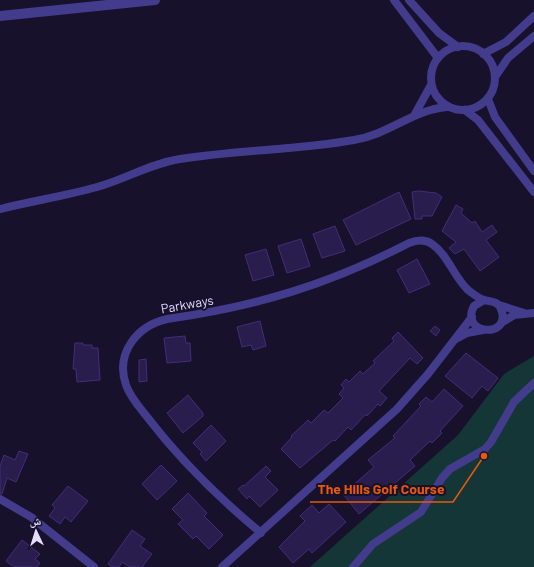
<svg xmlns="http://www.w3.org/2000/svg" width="534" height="567" viewBox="0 0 534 567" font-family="Barlow,'Noto Naskh Arabic',sans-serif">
  <rect width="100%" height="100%" fill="#17112c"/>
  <!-- green -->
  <path fill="#143636" d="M534 356V567H310L458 435 504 374Z"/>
  <!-- building -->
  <path fill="#291d4d" stroke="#412e7a" d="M419 191 436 193 442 197 432 216H422V219H415L412 192Z
    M399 192 411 219 356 245 343 220Z
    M456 205 463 209 461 213 472 223 475 221 482 232 492 225 497 232 486 240 499 257 480 271 464 249 455 254 449 248 456 242 442 231Z
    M335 226 345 251 322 258 313 234Z
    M301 239 310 266 287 273 278 246Z
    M266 249 274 275 253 281 245 255Z
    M417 259 430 284 409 293 397 270Z
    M260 321 266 346 253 350 251 345 242 347 237 327Z
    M435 326 440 330 436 336 430 331Z
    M398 332 423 358 417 364 410 358 379 391 387 398 380 406 378 404 367 416 366 414 351 430 348 427 335 441 333 440 300 468 281 449 292 437 291 436 308 420 311 423 324 410 328 413 343 398 339 394 344 388 341 385 346 379 349 382 360 371 363 374 375 363 373 361 394 341 392 338Z
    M185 336 186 343H190L191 361 167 363 164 338Z
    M75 343H83V345H92V348H98L100 380 77 382 76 369H73Z
    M466 353 498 378 488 391 482 386 472 398 445 376Z
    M146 359 147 381 139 382V360Z
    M444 389 463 406 440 431 442 433 432 443 430 441 410 460 415 466 359 514 343 494 374 467 368 460 395 438 393 436 421 406 419 404 426 397 432 402Z
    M188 395 203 413V416L183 433 167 413Z
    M211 425 226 441 206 461 200 454 202 452 193 443Z
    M19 451 28 454 16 482 7 478 2 494H0V466L4 455 15 460Z
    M161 465 177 481 157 500 142 484Z
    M266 466 271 471 265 477 278 490 260 507 249 496 247 499 238 489 243 485 244 486Z
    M68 486 88 501 71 522 65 517 60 524 49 516 55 508 52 505Z
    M188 493 207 513 204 516 223 535 209 549 196 536 193 539 178 524 183 520 172 509Z
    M329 504 346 522 312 553 309 549 293 563 279 547 305 521 300 516 312 505 319 513Z
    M132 530 145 539 140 546 152 554 142 567H130L122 562 119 567H113L108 564Z
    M22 540 40 554 35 559 40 563 37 567H14L6 561Z"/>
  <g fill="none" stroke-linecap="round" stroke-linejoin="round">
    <!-- minor -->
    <path stroke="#433b8c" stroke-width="8" d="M394 0 438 58
      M409 0 439 33 458 47
      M431 78a32 32 0 1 1 64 0a32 32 0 1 1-64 0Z
      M483 54 506 42 534 16
      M495 77 508 58 534 36
      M488 99 495 117 534 171
      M465 110 478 120 534 192
      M415 114 431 85
      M0 209C32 201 65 196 97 187 126 179 149 164 180 159 238 150 297 150 354 140 390 134 412 110 447 107
      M499 305 524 313
      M501 323 514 315 534 313
      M456 339 467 333 483 330
      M0 499 31 517 94 567
      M261 533C219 498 181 461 148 418 140 408 130 397 126 385 115 353 137 326 167 319 257 306 328 285 409 243 417 240 425 239 432 244 448 255 454 277 468 290 472 293 478 298 484 300 492 302 500 301 502 312 509 339 459 334 474 306L484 300
      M222 567 397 409 428 374 472 317
      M353 567 373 544 421 512 442 478 450 469 485 449 491 442 514 402 534 383"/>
    <!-- tertiary -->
    <path stroke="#433b8c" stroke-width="10" d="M0 16 155 0"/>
  </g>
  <g text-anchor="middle" stroke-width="4" stroke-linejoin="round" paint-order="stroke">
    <!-- street labels -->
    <g font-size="13" fill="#e2dcff" stroke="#17112c">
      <text transform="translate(187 304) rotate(-10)" y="5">Parkways</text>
    </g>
  </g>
  <!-- callouts -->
  <path fill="none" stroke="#e8590c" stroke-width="1.5" d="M484 456L453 502H310"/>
  <circle fill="#e8590c" stroke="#17112c" stroke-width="1.5" cx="484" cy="456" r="4"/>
  <g font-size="14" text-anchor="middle" font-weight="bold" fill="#e8590c" stroke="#17112c" stroke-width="4" stroke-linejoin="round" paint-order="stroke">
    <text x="381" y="494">The Hills Golf Course</text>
  </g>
  <!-- north arrow -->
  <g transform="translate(36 531) rotate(356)" stroke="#17112c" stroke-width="3" paint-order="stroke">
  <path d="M0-3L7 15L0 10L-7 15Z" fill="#e2dcff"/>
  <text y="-6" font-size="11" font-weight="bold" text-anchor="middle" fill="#e2dcff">ش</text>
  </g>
</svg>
